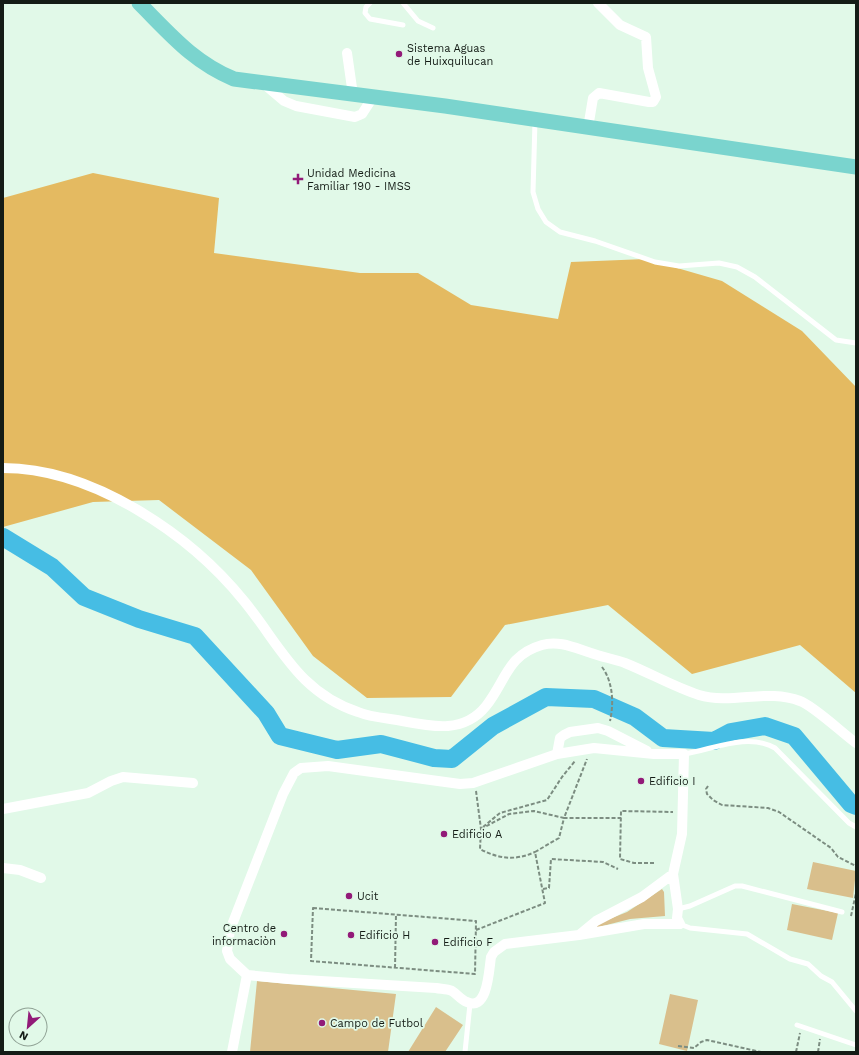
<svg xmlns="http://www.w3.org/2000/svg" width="859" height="1055" viewBox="0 0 859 1055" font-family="'Work Sans',sans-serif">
  <rect width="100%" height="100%" fill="#e1f9e8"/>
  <!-- green -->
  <path fill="#d9bf8c" d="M813 862 856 871 853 898 807 889Z
    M662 889 664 892 665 916 630 919 591 929 597 924 627 912Z
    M792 904 838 913 832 940 787 930Z
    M257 981 396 994 388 1052H250Z
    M670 994 698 1000 687 1051 659 1044Z
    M436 1007 463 1025 445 1052H408Z"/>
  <!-- forest -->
  <path fill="#e4ba61" d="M93 173 219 198 214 253 360 273H418L471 305 558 319 571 262 646 259 722 281 802 331 856 387V693L800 645 692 674 608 605 505 625 451 697 367 698 313 656 251 570 159 500 93 502 3 527V198Z"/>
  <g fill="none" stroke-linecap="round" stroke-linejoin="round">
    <!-- river -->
    <path stroke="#46bde4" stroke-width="18" d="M3 537 52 567 84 597 139 619 195 636 266 713 280 736 337 750 381 744 434 758 452 759 493 726 546 697 594 699 635 717 663 738 714 741 731 732 765 726 794 736 851 804 856 806"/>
    <!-- path -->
    <path stroke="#7c8d81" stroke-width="2" stroke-dasharray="4 2" stroke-linecap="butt" d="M602 667C613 682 614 703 610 721
      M708 786 706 789 707 794 713 800 722 805 768 808 779 812 831 848 838 857 856 866
      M476 791 481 829 480 849C499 859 515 861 535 852
      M483 827 500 813 547 800 562 777 575 761
      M481 829 509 814 534 811 564 818 587 759
      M654 863H634L620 859 621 811 673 812
      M543 889 549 888 551 859 603 862 618 869
      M313 908 476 921 475 974 311 961Z
      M851 916 856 893
      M476 930 545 903 535 852 559 838 564 818H621
      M395 968 396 914
      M678 1046 694 1048 701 1042 707 1040 761 1052
      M796 1052 800 1033
      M818 1052 820 1039"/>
    <!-- service -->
    <path stroke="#fff" stroke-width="5" d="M370 3 366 7 365 13 370 19 403 25
      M403 3 418 21 433 28
      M535 121 533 192 538 209 546 222 560 232 595 241 655 262 679 266 719 263 737 267 755 277 836 340 856 343
      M684 754C712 750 747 732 775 748L849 823 856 827
      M678 909 690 906 735 886H742L842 912
      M680 924 690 928 747 934 790 959 808 964 821 976 832 982 856 1011
      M797 1025 856 1045
      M465 1052 470 1004"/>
    <!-- minor -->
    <path stroke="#fff" stroke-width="10" d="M347 53 353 95
      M264 84 284 101 296 106 355 117 362 114 373 97
      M588 128 593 98 599 93 649 102H653L656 97 648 68 646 37 620 25 598 3
      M3 468C92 468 190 534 244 601 280 645 298 692 358 712 370 717 384 718 397 720 429 726 463 735 486 706 506 681 507 655 542 645 559 640 575 648 591 653 602 657 614 659 625 663 650 673 674 687 699 695 732 705 768 688 800 701 814 706 842 733 856 743
      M594 748 654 754H684L682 834 673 874 678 909 677 918 680 924H644L579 935 505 944 494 952 491 957C489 969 488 1012 467 1002 461 1000 457 994 452 991 447 989 441 989 436 988L288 979 247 975 230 959 227 951 230 930 283 794 294 773 301 768 328 766 460 784 473 783 557 754Z
      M557 754 560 738 564 735 570 732 598 728 608 731 647 751
      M3 809 88 793 111 781 123 777 193 783
      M3 868 20 870 41 878
      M579 935 596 921 642 897 673 874
      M232 1052 247 975"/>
    <!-- primary -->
    <path stroke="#7ad4ce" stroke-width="15" d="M139 3C170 34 193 62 234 79L445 106 856 167"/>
  </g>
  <!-- markers -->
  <g fill="#921a78" stroke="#e1f9e8" stroke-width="1.5">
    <circle cx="399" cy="54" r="4"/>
    <path d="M296 173h4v4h4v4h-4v4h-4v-4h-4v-4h4z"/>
    <circle cx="641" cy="781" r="4"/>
    <circle cx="444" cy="834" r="4"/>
    <circle cx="349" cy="896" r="4"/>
    <circle cx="284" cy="934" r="4"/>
    <circle cx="351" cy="935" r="4"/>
    <circle cx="435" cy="942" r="4"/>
    <circle cx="322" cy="1023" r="4"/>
  </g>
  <g text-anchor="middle" stroke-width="3.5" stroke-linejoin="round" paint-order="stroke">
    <!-- poi labels -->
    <g font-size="11" fill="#141c16" stroke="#e1f9e8" text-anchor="start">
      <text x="407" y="52">Sistema Aguas<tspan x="407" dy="13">de Huixquilucan</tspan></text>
      <text x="307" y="177">Unidad Medicina<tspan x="307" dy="13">Familiar 190 - IMSS</tspan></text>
      <text x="649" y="785">Edificio I</text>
      <text x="452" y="838">Edificio A</text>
      <text x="357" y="900">Ucit</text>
      <text x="276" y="932" text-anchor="end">Centro de<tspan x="276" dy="13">informaciòn</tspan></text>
      <text x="359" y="939">Edificio H</text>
      <text x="443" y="946">Edificio F</text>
      <text x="330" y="1027">Campo de Futbol</text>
    </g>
  </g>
  <!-- border -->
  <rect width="859" height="1055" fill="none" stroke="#141c16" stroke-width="8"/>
  <!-- north arrow -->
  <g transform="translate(28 1027) rotate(207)"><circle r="19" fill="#e1f9e8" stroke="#8fa194"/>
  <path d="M0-3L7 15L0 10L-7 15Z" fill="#921a78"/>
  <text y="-6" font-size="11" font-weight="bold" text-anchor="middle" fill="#141c16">N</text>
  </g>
</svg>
